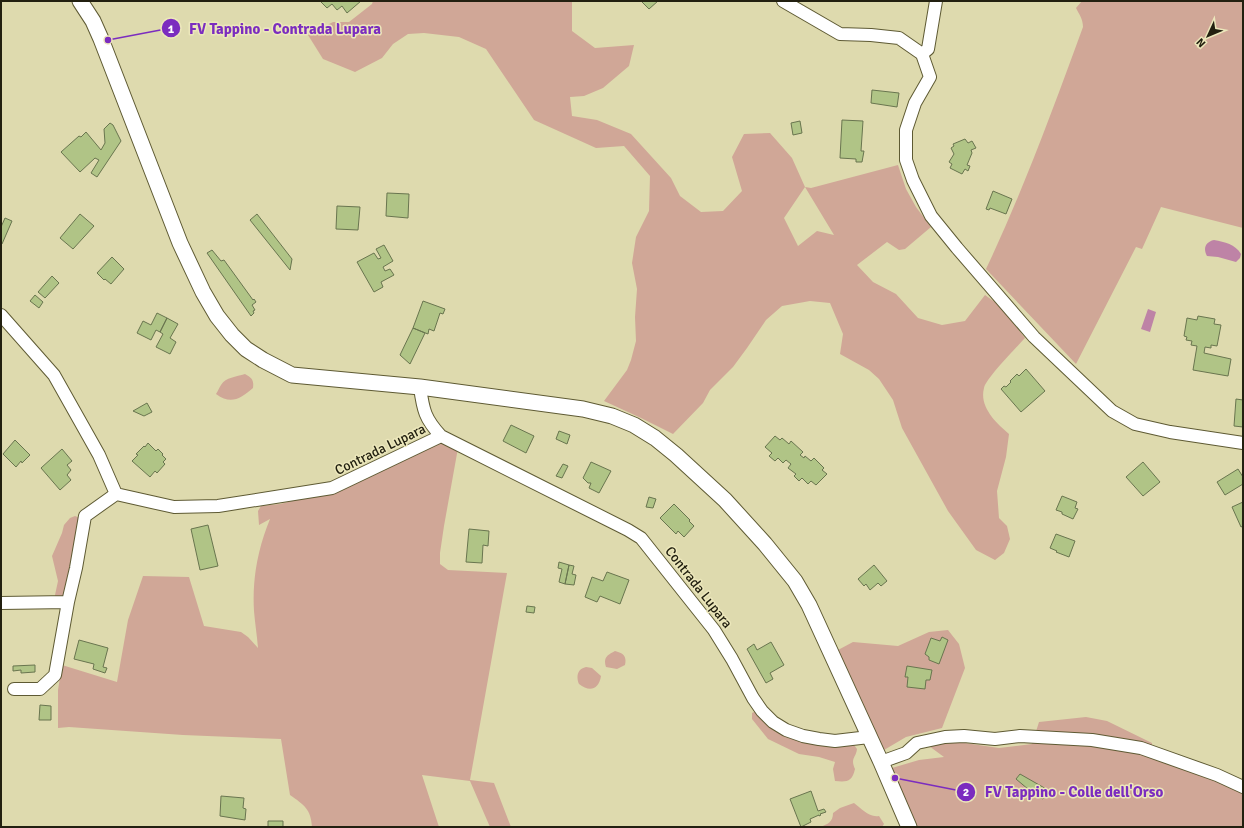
<svg xmlns="http://www.w3.org/2000/svg" width="1244" height="828" viewBox="0 0 1244 828" font-family="Signika,sans-serif">
  <rect width="100%" height="100%" fill="#dedaae"/>
  <!-- green -->
  <path fill="#d0a797" fill-rule="evenodd" d="M373 1H572V31L595 48 634 45 629 66 603 88 584 96 570 97 572 116 597 120 631 134 671 178 680 196 701 212 723 211 742 191 732 157 744 134 770 133 792 158 805 187 811 188 898 165 906 189 916 207 931 227 905 249 899 250 887 242 857 265 873 282 896 294 918 318 942 325 965 321 985 295 999 305 1025 338C1017 347 986 378 984 388 979 407 996 423 1009 434L1006 457 997 491 999 518 1007 526 1010 539 1004 553 995 560 976 550 948 511 902 428 893 400 879 379 869 370 840 354 843 334 830 303 810 301 782 306 766 320 747 348 733 367 710 390 703 403 673 434 641 418 604 401 627 370 631 360 636 341 635 317 637 289 632 263 636 237 649 211 650 176 624 146 596 148 534 120 486 49 459 37 424 33 408 34 393 44 382 58 355 72 323 59 308 35 333 22H349L372 4ZM805 187 834 235 817 231 798 246 784 218Z
    M1082 1H1243V228L1161 207 1142 249 1136 247 1076 364 986 269C1023 191 1053 109 1083 27 1083 19 1079 14 1076 8Z
    M245 374C252 378 254 380 253 388 240 399 231 405 216 394 218 391 219 388 221 385 226 377 236 377 245 374Z
    M443 443 458 448 444 526 440 553V564L448 570 507 573 470 780 494 783 511 827H490L470 781 422 775 439 827H312C311 809 304 805 290 795L281 739 183 735 69 727 58 728V690L62 665 117 682 128 620 143 576 189 577 204 626 241 632 248 637 258 648C257 636 255 623 254 611 252 579 258 548 270 519L259 525 258 511 261 506 280 504 304 498 434 445Z
    M75 516 80 518 65 592 62 597 56 599 55 595 58 581 52 556 62 533 64 525 70 518Z
    M948 630 959 644 965 668 942 728 906 737 884 750 838 650 853 642 898 646 929 632Z
    M615 651C623 653 627 656 625 665L617 669 606 667C603 658 607 655 615 651Z
    M586 667 592 668 601 676C599 690 589 692 579 684 576 677 577 669 586 667Z
    M756 711 768 724 854 745 857 749C856 758 850 758 855 769 852 782 847 782 835 781L833 769 835 762 819 757 799 754 768 739 752 719V713Z
    M1086 717 1107 721 1152 743V757C1183 768 1214 778 1243 794V827H917L892 768 919 760 944 757 929 746 958 742 999 748 1032 744 1039 722Z
    M854 803C861 808 869 818 879 816L884 824 882 827H820C828 824 833 822 833 813L840 808Z"/>
  <!-- water -->
  <path fill="#be83a6" d="M1214 240C1225 242 1235 244 1241 254L1240 258 1236 262 1218 257 1207 256C1203 249 1205 242 1214 240Z
    M1148 309 1156 312 1150 332 1141 329Z"/>
  <!-- building -->
  <path fill="#b0c486" stroke="#69754f" d="M322 1H361L347 13 342 6 337 10 332 4 327 8 321 2Z
    M641 1H658L649 9Z
    M872 90 899 93 897 107 871 103Z
    M842 120 863 121 861 151H864L862 162H856V159L840 158Z
    M800 121 802 133 793 135 791 123Z
    M110 123 113 125 121 141 97 177 91 173 99 160 95 158 80 172 61 152 79 136 81 137 86 132 101 150 105 143 104 129Z
    M965 139 968 143 972 141 976 148 971 150 972 153 967 165 970 166 968 171 965 169 962 174 950 168 952 164 949 162 954 154 951 148 954 146 953 144Z
    M993 191 1012 199 1006 214 990 208 989 210 986 209Z
    M387 193 409 194 408 218 386 216Z
    M337 206 360 207 358 230 336 229Z
    M80 214 94 226 73 249 60 238Z
    M257 214 292 259 290 270 250 220Z
    M5 218 12 221 2 244H1V227Z
    M384 245 393 261 383 267 385 271 390 269 394 275 381 282 383 287 374 292 357 262 374 253 378 259 381 258 376 249Z
    M212 250 221 261 224 260 253 300 254 299 256 302 252 305 255 310 253 311 254 313 251 316 207 253Z
    M112 257 124 269 111 284 105 279 104 280 97 273Z
    M52 276 59 283 45 298 38 292Z
    M35 295 43 302 39 308 30 301Z
    M423 301 445 309 443 314 440 313 434 331 429 329 428 334 413 328Z
    M157 313 167 318 160 332 156 330 151 340 137 333 143 321 151 325Z
    M1198 316 1215 319 1214 324 1221 325 1217 346 1211 345V348L1205 347 1204 353 1231 359 1228 376 1193 370 1197 346 1191 345 1192 341 1186 340 1187 337 1184 336 1187 318 1197 320Z
    M167 318 178 324 170 338 176 342 170 354 156 347 163 334 160 332Z
    M413 328 425 333 410 364 400 355Z
    M1026 369 1045 391 1021 412 1001 389 1004 386 1006 387 1011 382 1010 381 1017 374 1019 376Z
    M1236 399 1243 400V427L1234 426Z
    M147 403 152 412 144 416 133 411Z
    M511 425 534 436 526 453 503 441Z
    M559 431 570 435 567 444 556 439Z
    M775 436 780 440 782 438 789 444 791 441 803 452 800 455 804 458 805 456 811 461 814 458 824 468 822 470 827 474 816 485 811 481 808 484 802 478 799 481 794 476 796 474 788 468 791 464 786 460 783 463 778 458 775 461 769 456 772 453 765 447Z
    M15 440 30 455 22 463 21 461 16 467 3 454Z
    M148 443 156 451 158 449 163 454 162 455 166 459 163 462 165 464 157 473 155 471 150 477 132 461 138 455 136 454 144 446 145 447Z
    M62 449 72 461 67 465 71 470 67 475 71 480 60 490 41 468Z
    M591 462 611 471 599 493 589 488 591 483H588L583 478Z
    M1143 462 1160 482 1143 496 1126 477Z
    M563 464 568 466 562 478 556 476Z
    M1238 469 1243 477V484L1225 495 1217 482Z
    M1062 496 1077 502 1075 508 1078 509 1073 519 1062 514V512L1056 510Z
    M649 497 656 499 653 508 646 507Z
    M1243 502V526L1241 527 1232 507Z
    M674 504 690 520 689 521 694 526 684 537 678 531 676 534 660 518Z
    M208 525 218 566 200 570 191 529Z
    M469 529 489 531 488 546 483 545 482 563 466 562Z
    M1056 534 1075 541 1069 557 1056 552 1057 551 1050 548Z
    M559 562 569 565 565 584 559 582 562 569 558 568Z
    M569 565 574 566 572 574 576 575 574 585 565 584Z
    M874 565 887 581 881 586 878 583 870 590 866 584 864 586 858 579Z
    M607 572 629 580 620 604 600 596 597 602 585 597 592 577 603 581Z
    M527 606 535 607 534 613 526 612Z
    M942 637 948 640 939 664 929 660V657L925 654 931 638 940 641Z
    M79 640 108 648 103 667 107 668 105 673 93 669 94 664 74 659Z
    M771 642 784 665 770 673 773 679 766 683 747 649 754 644 757 650Z
    M35 665V672L21 673V670L13 671V666Z
    M907 666 932 670 930 680H926L925 689 907 687 908 677H905Z
    M40 705 51 706V720H39Z
    M1020 774 1048 790 1043 799 1035 795 1016 779Z
    M811 791 818 811 824 809 826 812 820 814 821 815 819 816V815L810 819 811 822 801 827 790 799Z
    M221 796 244 798 243 808 246 809 245 820 220 816Z
    M268 821H283V827H268Z"/>
  <g fill="none" stroke-linecap="round" stroke-linejoin="round">
    <!-- minor casing -->
    <g stroke="#5e5a33" stroke-width="14">
      <path id="minor" d="M783 1 840 34 871 35 899 38 922 54
        M936 1 928 49 922 54 930 77 915 103 906 130V160L913 180 931 216 957 248 1034 337 1112 411 1135 424 1170 432 1243 443
        M1 315 54 375 99 455 116 494 174 507 218 506 332 488 441 436 628 530 641 538 714 630 732 659 753 698 762 711 773 722 786 730 803 736 819 739 835 741 869 737
        M420 387C423 410 425 419 441 436
        M1 603 68 602
        M14 689H40L55 675 68 602 76 568 85 516 116 494
        M881 762 906 753 917 743 945 737 964 736 995 739 1020 736 1092 740 1141 748 1217 775 1243 787"/>
    </g>
    <!-- major casing -->
    <g stroke="#5e5a33" stroke-width="17">
      <path id="major" d="M80 1 93 21 101 39 180 243 203 292 217 316 232 335 246 349 263 360 292 375 420 387 583 409 612 416 634 425 655 438 676 455 725 500 765 544 795 581 809 605 881 762 909 827"/>
    </g>
    <!-- minor -->
    <use href="#minor" stroke="#fff" stroke-width="12"/>
    <!-- major -->
    <use href="#major" stroke="#fff" stroke-width="15"/>
  </g>
  <g text-anchor="middle" stroke-width="3" stroke-linejoin="round" paint-order="stroke">
    <!-- street labels -->
    <g font-size="14" fill="#222010" stroke="#ece7bb">
      <text transform="translate(380 449) rotate(-26)" y="5">Contrada Lupara</text>
      <text transform="translate(699 587) rotate(52)" y="5">Contrada Lupara</text>
    </g>
  </g>
  <!-- callouts -->
  <path fill="none" stroke="#7b2cbf" stroke-width="1.5" d="M108 40L171 28M895 778L966 792"/>
  <g fill="#7b2cbf" stroke="#ece7bb" stroke-width="1.5">
    <circle cx="108" cy="40" r="4"/>
    <circle cx="895" cy="778" r="4"/>
    <circle cx="171" cy="28" r="10"/>
    <circle cx="966" cy="792" r="10"/>
  </g>
  <g font-size="12" text-anchor="middle" font-weight="bold" fill="#fff">
    <text x="171" y="33">1</text>
    <text x="966" y="796">2</text>
  </g>
  <g font-size="15" text-anchor="middle" font-weight="bold" fill="#7b2cbf" stroke="#ece7bb" stroke-width="3" stroke-linejoin="round" paint-order="stroke">
    <text x="285" y="34">FV Tappino - Contrada Lupara</text>
    <text x="1074" y="797">FV Tappino - Colle dell'Orso</text>
  </g>
  <!-- border -->
  <rect width="1244" height="828" fill="none" stroke="#222010" stroke-width="4"/>
  <!-- north arrow -->
  <g transform="translate(1208 36) rotate(226)" stroke="#ece7bb" stroke-width="3" paint-order="stroke">
  <path d="M0-3L7 15L0 10L-7 15Z" fill="#222010"/>
  <text y="-6" font-size="11" font-weight="bold" text-anchor="middle" fill="#222010">N</text>
  </g>
</svg>
